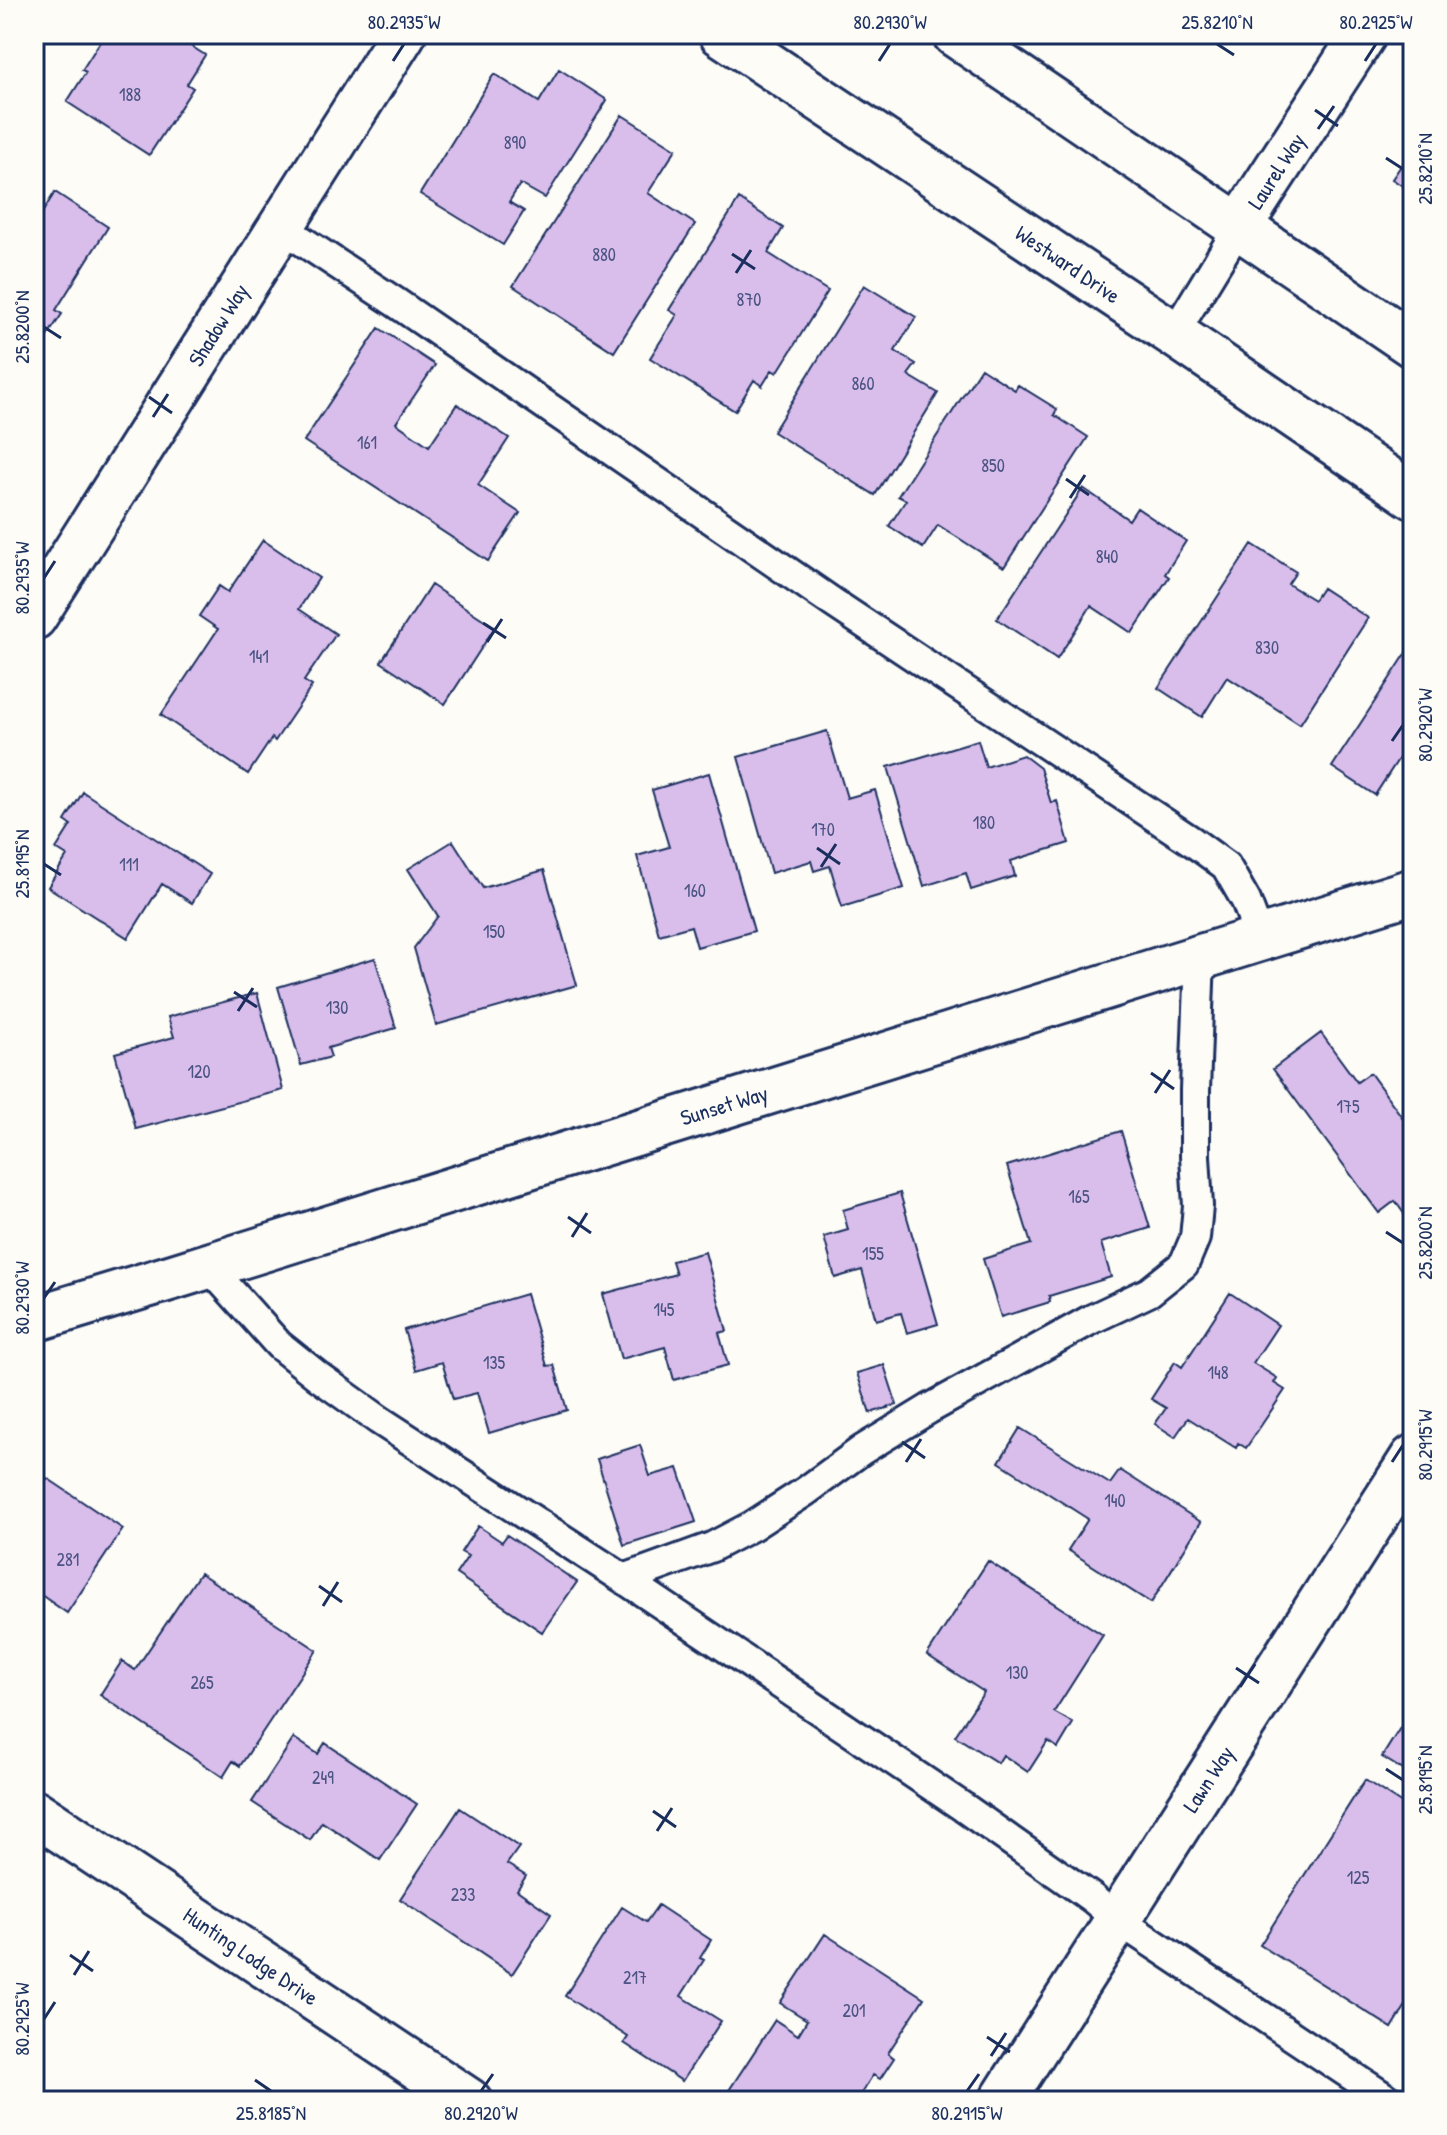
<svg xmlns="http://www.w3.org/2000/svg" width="1447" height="2135" viewBox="0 0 1447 2135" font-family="'Patrick Hand',sans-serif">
  <rect width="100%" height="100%" fill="#fdfcf7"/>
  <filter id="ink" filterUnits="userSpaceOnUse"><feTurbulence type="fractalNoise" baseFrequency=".0125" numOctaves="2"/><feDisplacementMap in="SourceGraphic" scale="16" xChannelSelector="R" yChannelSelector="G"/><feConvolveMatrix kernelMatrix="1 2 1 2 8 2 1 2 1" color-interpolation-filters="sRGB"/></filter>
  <g filter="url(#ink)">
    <!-- building -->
    <path fill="#d9beec" stroke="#1b2f5e" stroke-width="2" d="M105 34H172L205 55 187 84 193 88 149 155 67 102 86 72 82 70Z
      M559 69 607 100 545 198 520 184 509 202 524 211 503 245 420 194 494 74 539 102Z
      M622 115 676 149 648 193 695 224 614 352 513 286Z
      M1413 148V193L1392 179Z
      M55 192 108 227 56 310 62 314 34 356V219L37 221Z
      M739 199 783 228 768 253 828 291 777 373 772 370 762 386 754 380 735 411 650 358 677 315 669 310Z
      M864 285 916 317 895 351 916 364 908 375 938 393 875 495 773 432Z
      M379 328 435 365 396 423 429 446 457 404 509 438 478 485 520 513 488 561 304 441Z
      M981 368 1015 390 1018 385 1057 409 1054 415 1088 437 1004 567 938 525 923 548 889 526 906 500 898 496Z
      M1083 488 1129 520 1137 508 1186 541 1165 574 1169 577 1132 633 1091 606 1057 659 997 619Z
      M263 540 319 578 299 609 336 634 304 681 312 686 275 741 272 738 248 774 161 715 218 629 199 616 219 586 228 592Z
      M1252 544 1296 572 1288 584 1314 600 1322 588 1368 618 1300 724 1227 677 1202 717 1158 688Z
      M431 585 495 627 445 704 381 662Z
      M1411 646 1413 648V763L1401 755 1375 795 1332 767Z
      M827 731 847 798 875 790 904 888 842 907 830 866 814 871 811 861 771 873 738 757Z
      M978 740 986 767 1023 755 1040 768 1051 803 1057 801 1069 843 1011 861 1015 876 971 890 966 873 924 886 888 767Z
      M709 773 754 931 697 947 691 926 659 935 637 856 669 847 652 790Z
      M83 792 210 874 192 903 162 884 128 938 48 887 67 856 56 849 71 825 65 821Z
      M453 841 483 888 544 870 577 985 436 1025 414 948 438 916 408 869Z
      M375 958 396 1028 328 1048 331 1057 301 1065 278 987Z
      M257 993 283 1090 136 1129 115 1053 174 1037 168 1017Z
      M1321 1033 1357 1082 1370 1073 1413 1132 1412 1225 1395 1201 1379 1213 1273 1069Z
      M1121 1131 1150 1228 1101 1243 1111 1277 1049 1296 1050 1302 1001 1317 983 1259 1031 1244 1007 1166Z
      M900 1193 938 1324 907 1333 901 1313 876 1320 862 1270 835 1278 824 1237 848 1230 843 1210Z
      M705 1252 727 1331 719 1333 728 1365 674 1380 665 1347 621 1359 603 1294 676 1274 672 1261Z
      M1230 1293 1278 1325 1253 1363 1277 1378 1274 1383 1285 1390 1246 1448 1238 1443 1236 1448 1188 1418 1175 1437 1155 1424 1166 1408 1151 1399 1175 1362 1182 1367Z
      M526 1294 547 1366 554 1365 567 1410 489 1433 477 1393 453 1399 442 1362 416 1370 404 1330Z
      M884 1365 897 1405 870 1413 857 1373Z
      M1020 1428 1110 1484 1120 1470 1201 1522 1151 1603 1068 1550 1088 1519 999 1462Z
      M640 1445 650 1476 678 1468 696 1522 624 1545 597 1459Z
      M47 1478 123 1529 67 1613 34 1590V1497Z
      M478 1526 502 1542 507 1535 577 1582 542 1632 456 1574 468 1556 461 1552Z
      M988 1561 1103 1635 1054 1712 1073 1723 1058 1748 1048 1741 1028 1772 1003 1755 998 1763 955 1736 984 1692 927 1655Z
      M200 1573 317 1650 240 1766 233 1761 223 1777 100 1695 122 1661 135 1670Z
      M1413 1707V1776L1382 1757Z
      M294 1738 318 1754 325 1743 417 1804 380 1860 322 1822 310 1840 252 1802Z
      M1365 1780 1413 1811V1976L1407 1985 1413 1988V1994L1392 2028 1260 1945Z
      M460 1808 519 1847 507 1864 526 1876 517 1890 551 1914 512 1974 400 1899Z
      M658 1905 711 1940 700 1958 704 1960 681 1996 721 2021 682 2081 624 2043 628 2037 565 1996 622 1907 646 1922Z
      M825 1934 924 1998 888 2053 894 2058 880 2079 873 2075 856 2101H722L775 2020 798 2035 807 2020 780 2003Z"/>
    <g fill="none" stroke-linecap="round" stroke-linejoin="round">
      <!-- service casing -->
      <g stroke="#1b2f5e" stroke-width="34">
        <path id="service" d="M281 227 395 302 835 604 1193 842 1226 866 1246 901 1260 938
          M1174 334 1239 227
          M208 1266 279 1345 319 1377 379 1420 624 1579 963 1807 1092 1898 1118 1920 1390 2101
          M624 1579 712 1547 752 1526 806 1491 862 1450 929 1409 1092 1319 1149 1292 1184 1264 1195 1238 1198 1206 1195 1156V1090L1200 957"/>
      </g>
      <!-- minor casing -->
      <g stroke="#1b2f5e" stroke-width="50">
        <path id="minor" d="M1239 227 1364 34
          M34 617 403 34
          M34 1319 173 1277 1413 891
          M34 1812 469 2101
          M1002 2101 1413 1458"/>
      </g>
      <!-- tertiary casing -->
      <g stroke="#1b2f5e" stroke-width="50">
        <path id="tertiary" d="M722 34 1174 334 1413 496
          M955 34 1413 345"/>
      </g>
      <!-- service -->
      <use href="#service" stroke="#fdfcf7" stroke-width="28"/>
      <!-- minor -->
      <use href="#minor" stroke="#fdfcf7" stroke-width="44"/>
      <!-- tertiary -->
      <use href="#tertiary" stroke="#fdfcf7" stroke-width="44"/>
    </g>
  </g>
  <!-- ticks -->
  <path fill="none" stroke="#1b2f5e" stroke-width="3" d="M1217 44 1234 55M393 61 404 44M879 61 890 44M1365 61 1376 44M1315 110 1338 126M1318 129 1334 106M1386 158 1403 169M732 254 755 269M736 273 751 250M44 327 61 338M149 397 172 413M153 417 168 394M1066 479 1089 495M1070 498 1085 475M44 578 55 561M483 623 506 638M487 642 502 619M1392 741 1403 725M817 848 840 864M44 864 61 875M821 867 836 844M234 992 257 1007M238 1011 253 988M1151 1073 1174 1089M1155 1093 1170 1070M568 1217 591 1233M1386 1232 1403 1243M572 1237 587 1213M44 1298 55 1282M902 1442 925 1458M906 1462 921 1439M1392 1462 1403 1445M319 1586 342 1602M323 1606 338 1582M1236 1668 1259 1683M1240 1687 1255 1664M1386 1769 1403 1780M653 1811 676 1827M657 1831 672 1808M70 1955 93 1971M74 1975 89 1951M44 2019 55 2002M987 2037 1010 2052M991 2056 1006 2033M255 2080 271 2091M481 2091 493 2074M967 2091 979 2074"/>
  <g text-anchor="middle" stroke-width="8" stroke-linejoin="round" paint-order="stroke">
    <!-- number labels -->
    <g font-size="18" fill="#4a5382">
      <text x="130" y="101">188</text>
      <text x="515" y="149">890</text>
      <text x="604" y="261">880</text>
      <text x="749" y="306">870</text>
      <text x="863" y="390">860</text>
      <text x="367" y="449">161</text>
      <text x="993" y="472">850</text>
      <text x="1107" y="563">840</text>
      <text x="1267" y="654">830</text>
      <text x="259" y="663">141</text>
      <text x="984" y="829">180</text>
      <text x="823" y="836">170</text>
      <text x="129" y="871">111</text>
      <text x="695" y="897">160</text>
      <text x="494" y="938">150</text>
      <text x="337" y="1014">130</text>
      <text x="199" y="1078">120</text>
      <text x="1348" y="1113">175</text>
      <text x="1079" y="1203">165</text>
      <text x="873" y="1260">155</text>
      <text x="664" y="1316">145</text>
      <text x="494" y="1369">135</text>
      <text x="1218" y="1379">148</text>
      <text x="1115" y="1507">140</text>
      <text x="68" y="1566">281</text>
      <text x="1017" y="1679">130</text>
      <text x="202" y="1689">265</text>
      <text x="323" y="1784">249</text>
      <text x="1358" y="1884">125</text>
      <text x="463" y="1901">233</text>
      <text x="635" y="1984">217</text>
      <text x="854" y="2017">201</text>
    </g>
    <!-- street labels -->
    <g font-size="22" fill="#1b2f5e" stroke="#fdfcf7">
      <text transform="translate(1276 171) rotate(-57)" y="8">Laurel Way</text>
      <text transform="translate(1068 264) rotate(34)" y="8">Westward Drive</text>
      <text transform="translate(218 325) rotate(-58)" y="8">Shadow Way</text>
      <text transform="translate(724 1105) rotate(-17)" y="8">Sunset Way</text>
      <text transform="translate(1208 1779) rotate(-57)" y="8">Lawn Way</text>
      <text transform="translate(251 1956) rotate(34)" y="8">Hunting Lodge Drive</text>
    </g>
  </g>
  <!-- margin -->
  <rect width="1447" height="2135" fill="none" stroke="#fdfcf7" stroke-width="88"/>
  <rect x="44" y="44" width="1359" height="2047" fill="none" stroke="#1b2f5e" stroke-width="3"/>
  <g font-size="20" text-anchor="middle" fill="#1b2f5e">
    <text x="404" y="29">80.2935°W</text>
    <text x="890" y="29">80.2930°W</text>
    <text x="1217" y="29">25.8210°N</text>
    <text x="1376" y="29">80.2925°W</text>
    <text transform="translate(1425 169) rotate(-90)" y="7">25.8210°N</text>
    <text transform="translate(22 327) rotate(-90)" y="7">25.8200°N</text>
    <text transform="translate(22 578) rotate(-90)" y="7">80.2935°W</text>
    <text transform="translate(1425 725) rotate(-90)" y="7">80.2920°W</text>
    <text transform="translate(22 864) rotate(-90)" y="7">25.8195°N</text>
    <text transform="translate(1425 1243) rotate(-90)" y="7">25.8200°N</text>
    <text transform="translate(22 1298) rotate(-90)" y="7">80.2930°W</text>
    <text transform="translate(1425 1445) rotate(-90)" y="7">80.2915°W</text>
    <text transform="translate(1425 1780) rotate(-90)" y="7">25.8195°N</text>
    <text transform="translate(22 2019) rotate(-90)" y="7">80.2925°W</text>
    <text x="271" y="2120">25.8185°N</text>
    <text x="481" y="2120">80.2920°W</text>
    <text x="967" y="2120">80.2915°W</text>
  </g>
</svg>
